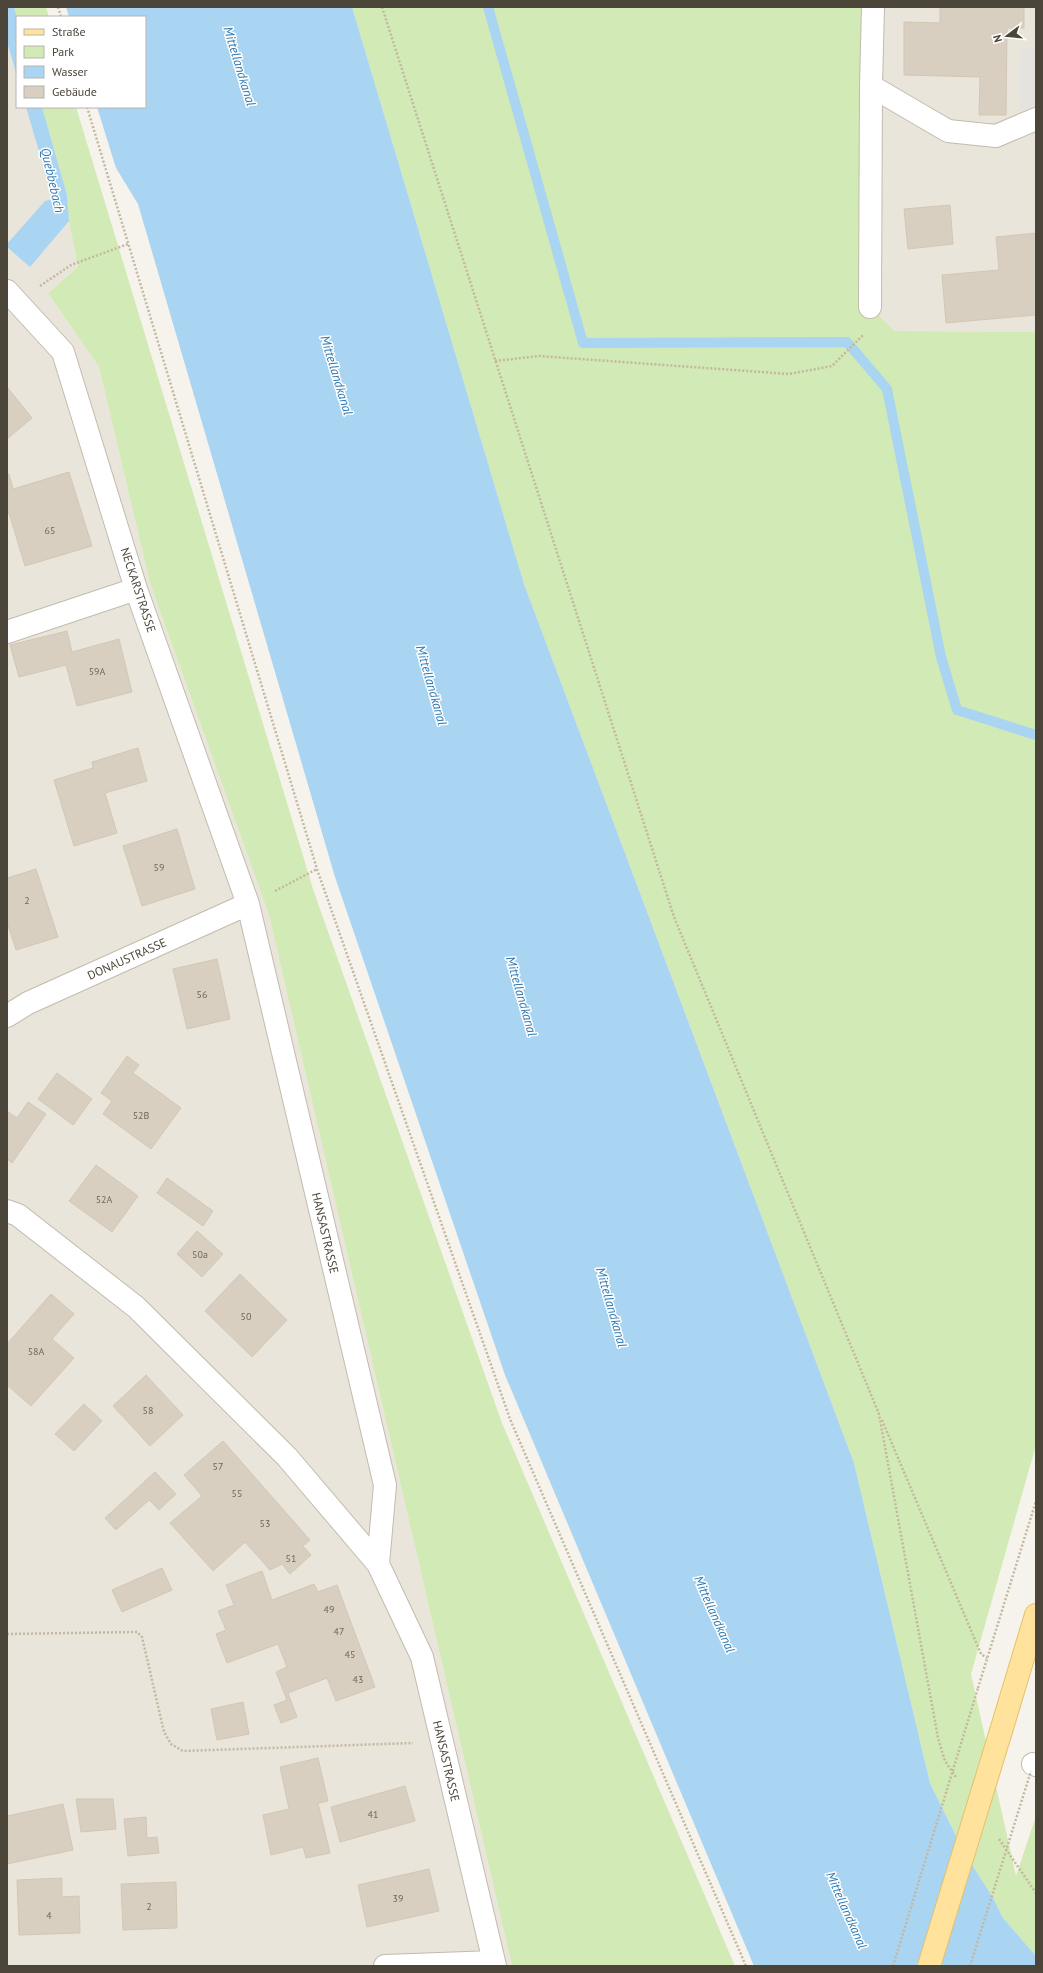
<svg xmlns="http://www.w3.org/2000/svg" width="1043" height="1973" viewBox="0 0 1043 1973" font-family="'PT Sans',sans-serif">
  <rect width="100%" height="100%" fill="#f6f3ec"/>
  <!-- residential -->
  <path fill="#eae5da" d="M7 7H14L17 19V107H42L67 195 69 221 78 267 48 293 99 367 150 583 269 915 512 1966H7Z
    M873 7H1036V332L895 331 870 307Z"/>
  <!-- green -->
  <path fill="#d2eab5" d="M14 7H46L49 17H17V19Z
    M352 7H873L870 307 895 331 1036 332V1445L971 1674 1016 1876 1036 1816V1956L1003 1918 992 1896 965 1854 930 1783 854 1463 524 584Z
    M42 107H76L314 892 502 1423 735 1966H512L269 915 150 583 99 367 48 293 78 267 69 221 67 195Z"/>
  <!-- parking -->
  <path fill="#e5e3e0" d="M1036 46V141L1025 131 1019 101 1020 50Z"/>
  <!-- water -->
  <path fill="#a9d4f2" d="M7 7H14L17 19V76L7 42Z
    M66 7H352L524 584 854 1463 930 1783 965 1854 992 1896 1003 1918 1036 1956V1966H754L505 1375 335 877 138 204 116 168 97 107H145V17H69Z
    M26 107H42L67 195 69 221 30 267 7 247V244L45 201 53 199Z"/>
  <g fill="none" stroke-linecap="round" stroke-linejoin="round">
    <!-- stream -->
    <path stroke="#a9d4f2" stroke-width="10" d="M488 7 583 343 847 342 887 389 941 657 957 710 1036 735"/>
  </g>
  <!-- building -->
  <path fill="#d8cfc1" stroke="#d3c7b4" d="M940 7H1024V28H1007L1006 115H979L980 77 904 75V22L940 23Z
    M950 205 953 244 908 249 904 209Z
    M1036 233V315L946 323 942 275 999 270 996 237Z
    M7 387 32 418 7 439Z
    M69 472 92 546 25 566 9 513H7V474H9L13 489Z
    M67 631 72 652 119 639 132 692 77 706 66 665 19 677 10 645Z
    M138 748 147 781 105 793 117 833 74 846 54 780 93 768 92 762Z
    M177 829 195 889 142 906 123 846Z
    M36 869 58 937 16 950 7 922V878Z
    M217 959 230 1019 187 1029 173 969Z
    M127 1056 139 1065 133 1073 181 1108 151 1149 103 1114 112 1101 101 1093Z
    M57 1073 92 1099 73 1125 38 1099Z
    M28 1102 46 1114 12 1163 7 1159V1111L17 1118Z
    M96 1165 138 1196 112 1232 69 1201Z
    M167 1178 213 1211 203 1226 157 1193Z
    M197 1231 223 1254 202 1277 177 1254Z
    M240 1274 287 1320 252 1357 205 1311Z
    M51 1294 74 1314 52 1339 74 1358 31 1406 7 1385V1344Z
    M146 1375 183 1415 150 1446 113 1406Z
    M84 1404 102 1421 74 1451 55 1434Z
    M223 1441 310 1540 303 1546 311 1555 290 1574 282 1564 270 1570 245 1542 213 1571 170 1523 202 1496 184 1475Z
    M155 1472 176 1494 159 1510 149 1500 116 1530 105 1518Z
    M162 1568 172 1590 122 1612 112 1590Z
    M262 1571 272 1600 314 1584 318 1592 337 1585 375 1687 336 1701 327 1678 288 1693 297 1717 281 1723 274 1705 287 1700 276 1672 287 1667 278 1644 227 1663 216 1634 226 1630 218 1611 234 1605 226 1585Z
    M243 1702 249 1734 217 1740 211 1709Z
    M318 1758 328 1801 318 1803 330 1853 306 1858 303 1847 271 1855 263 1815 289 1809 280 1767Z
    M405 1786 415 1821 340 1842 331 1807Z
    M76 1799H113L116 1829 81 1832Z
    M63 1804 73 1850 7 1864V1816Z
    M146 1817 147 1838 157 1837 159 1853 128 1856 124 1819Z
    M429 1869 439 1911 367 1927 358 1885Z
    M62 1878V1897L79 1896 80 1933 19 1935 17 1880Z
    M176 1882 177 1928 123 1930 121 1884Z"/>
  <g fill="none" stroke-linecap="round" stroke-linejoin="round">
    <!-- minor casing -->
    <g stroke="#c2bbae" stroke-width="24">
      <path id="minor" d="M873 7 871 86 948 131 996 136 1036 119
        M7 291 63 352 136 589 248 904 385 1485 378 1564 422 1657 495 1966
        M870 307 871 86
        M7 632 136 589
        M7 1016 28 1003 248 904
        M7 1211 18 1215 136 1307 287 1457 378 1564
        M1033 1764 1036 1765
        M385 1966 494 1962"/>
    </g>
    <!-- major casing -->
    <g stroke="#e6c16a" stroke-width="24">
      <path id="major" d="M1001 1731 1036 1615"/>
    </g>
    <!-- path -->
    <path stroke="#c4b79f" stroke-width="2.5" stroke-dasharray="2 2" stroke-linecap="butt" d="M58 7 61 17
      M382 7 674 917 879 1414 938 1738 945 1761 956 1777
      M87 107 317 869 510 1419 746 1966
      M40 286 71 265 128 244
      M495 361 539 356 789 374 832 366 864 334
      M275 891 317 869
      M882 1420 981 1654 987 1658
      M7 1634 137 1632 142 1637 164 1732 171 1744 183 1751 413 1743
      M978 1688 1036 1501
      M999 1839 1036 1893"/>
    <!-- minor -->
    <use href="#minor" stroke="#fff" stroke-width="22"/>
    <!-- major -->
    <use href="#major" stroke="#ffe39c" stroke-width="22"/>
    <!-- major-bridge casing -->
    <g stroke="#e6c16a" stroke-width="24" stroke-linecap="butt">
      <path id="major-bridge" d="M929 1966 1001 1731"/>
    </g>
    <!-- path-bridge -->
    <path stroke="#c4b79f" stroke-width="2.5" stroke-dasharray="2 2" stroke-linecap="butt" d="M893 1966 978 1688
      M970 1966 1031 1771"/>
    <!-- major-bridge -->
    <use href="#major-bridge" stroke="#ffe39c" stroke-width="22"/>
  </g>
  <g text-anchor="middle" stroke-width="3" stroke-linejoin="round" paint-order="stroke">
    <!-- number labels -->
    <g font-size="10" fill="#6e675b">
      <text x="50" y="534">65</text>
      <text x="97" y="675">59A</text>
      <text x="159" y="871">59</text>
      <text x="27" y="904">2</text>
      <text x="202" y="998">56</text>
      <text x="141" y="1119">52B</text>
      <text x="104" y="1203">52A</text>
      <text x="200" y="1258">50a</text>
      <text x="246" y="1320">50</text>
      <text x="36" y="1355">58A</text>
      <text x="148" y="1414">58</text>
      <text x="218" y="1470">57</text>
      <text x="237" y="1497">55</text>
      <text x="265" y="1527">53</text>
      <text x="291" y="1562">51</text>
      <text x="329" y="1613">49</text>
      <text x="339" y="1635">47</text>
      <text x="350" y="1658">45</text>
      <text x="358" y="1683">43</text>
      <text x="373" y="1818">41</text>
      <text x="398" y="1902">39</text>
      <text x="149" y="1910">2</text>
      <text x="49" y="1919">4</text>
    </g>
    <!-- street labels -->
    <g font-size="12" fill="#4b4439" stroke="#fff">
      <text transform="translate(138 590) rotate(72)" y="4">NECKARSTRASSE</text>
      <text transform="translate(127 959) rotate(-24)" y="4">DONAUSTRASSE</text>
      <text transform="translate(325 1233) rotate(77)" y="4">HANSASTRASSE</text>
      <text transform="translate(446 1761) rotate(77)" y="4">HANSASTRASSE</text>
    </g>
    <!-- water labels -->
    <g font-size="13" font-style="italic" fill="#2e7ab2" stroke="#fff">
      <text transform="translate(240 66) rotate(73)" y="5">Mittellandkanal</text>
      <text transform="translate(53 180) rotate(77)" y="5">Quebbebach</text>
      <text transform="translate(337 375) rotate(73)" y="5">Mittellandkanal</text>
      <text transform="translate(432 685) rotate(74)" y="5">Mittellandkanal</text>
      <text transform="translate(522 996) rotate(74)" y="5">Mittellandkanal</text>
      <text transform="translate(612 1307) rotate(74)" y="5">Mittellandkanal</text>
      <text transform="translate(715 1614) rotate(66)" y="5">Mittellandkanal</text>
      <text transform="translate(847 1910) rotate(66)" y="5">Mittellandkanal</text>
    </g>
  </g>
  <!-- border -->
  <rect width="1043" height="1973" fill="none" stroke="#4b4439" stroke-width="16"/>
  <!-- legend -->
  <rect x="16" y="16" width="130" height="92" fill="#ffffff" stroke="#b7b4b0"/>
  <rect x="24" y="29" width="20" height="6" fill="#ffe39c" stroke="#b7b4b0"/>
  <text x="52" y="36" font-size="12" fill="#4b4439">Straße</text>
  <rect x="24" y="46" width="20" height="12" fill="#d2eab5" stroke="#b7b4b0"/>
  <text x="52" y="56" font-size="12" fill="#4b4439">Park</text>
  <rect x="24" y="66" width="20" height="12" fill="#a9d4f2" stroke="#b7b4b0"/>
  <text x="52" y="76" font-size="12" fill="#4b4439">Wasser</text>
  <rect x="24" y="86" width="20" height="12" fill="#d8cfc1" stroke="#b7b4b0"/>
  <text x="52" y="96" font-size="12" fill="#4b4439">Gebäude</text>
  <!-- north arrow -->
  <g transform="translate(1007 36) rotate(254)" stroke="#ffffff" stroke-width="3" paint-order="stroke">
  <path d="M0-3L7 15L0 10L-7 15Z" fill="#4b4439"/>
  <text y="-6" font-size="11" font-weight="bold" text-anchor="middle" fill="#4b4439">N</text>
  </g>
</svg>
